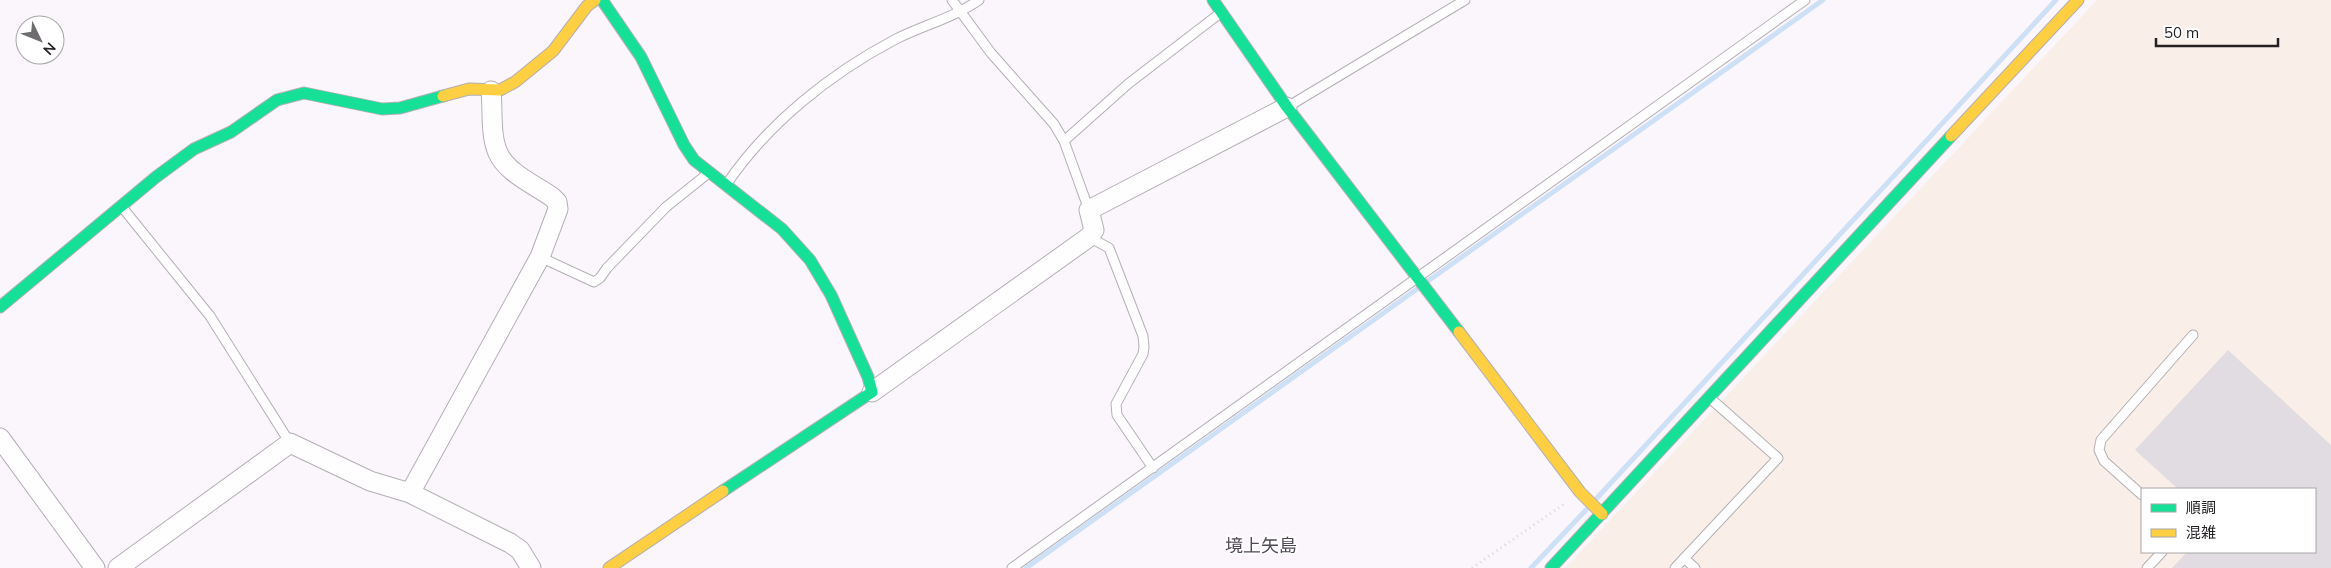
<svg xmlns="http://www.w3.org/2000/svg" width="2331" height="568" viewBox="0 0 2331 568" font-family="Mulish,'Noto Sans JP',sans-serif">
  <rect width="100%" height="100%" fill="#fbf6fc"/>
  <!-- industrial -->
  <path fill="#faefe8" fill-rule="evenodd" d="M2097 0H2331V568H1565ZM2142 489H2315V552H2142Z"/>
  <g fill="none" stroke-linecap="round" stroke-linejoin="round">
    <!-- stream -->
    <path stroke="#cde0f6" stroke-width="5" d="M1428 281 1823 0
      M1597 498 2056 0
      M1026 568 1417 289
      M1531 568 1586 510"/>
  </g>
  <!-- building -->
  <path fill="#e0dce1" d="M2228 350 2331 445V568H2172L2187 552H2315V489H2178L2135 450Z"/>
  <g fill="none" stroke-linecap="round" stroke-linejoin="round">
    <!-- lane casing -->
    <g stroke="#b3afb4" stroke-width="11">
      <path id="lane" d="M952 0 991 53 1054 124 1064 141 1089 210
        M1289 106 1465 0
        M1064 141 1128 84 1219 14
        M726 185C767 124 831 73 896 39 924 25 953 18 979 0
        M122 207 210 316 290 443
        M1089 237 1109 248 1143 336 1144 347 1143 354 1116 404 1117 415 1153 468
        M540 257 594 282 600 278 607 268 666 207 706 175
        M2142 495 2104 461 2099 450 2101 440 2193 335
        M1684 558 1695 568
        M1012 568 1805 0
        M1675 568 1778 458 1711 399
        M2147 568 2162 552"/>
    </g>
    <!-- street casing -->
    <g stroke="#b3afb4" stroke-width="21">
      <path id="street" d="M872 392 1089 237 1094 230 1089 210 1287 107
        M0 438 95 568
        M410 493 540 257 558 209 557 202 552 197C535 185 507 173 498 153 490 135 493 110 491 91
        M118 568 290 443 370 481 410 493 510 543 520 550 531 568"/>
    </g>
    <!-- fast casing -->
    <g stroke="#b3afb4" stroke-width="13">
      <path id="fast" d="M602 0 641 57 684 145 694 160 782 229 810 260 831 295 868 377 872 392 723 491
        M1213 0 1287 107 1459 332
        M0 307 156 177 194 149 231 132 277 100 304 93 382 109 400 108 443 96
        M1551 568 1951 136"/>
    </g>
    <!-- slow casing -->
    <g stroke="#b3afb4" stroke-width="13">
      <path id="slow" d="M443 96 469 89 500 90 515 82 553 51 587 6 595 0
        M1951 136 2078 0
        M1459 332 1580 492 1602 514
        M609 568 723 491"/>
    </g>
    <!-- path -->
    <path stroke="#d7d6d7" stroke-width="3" stroke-dasharray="1 4" stroke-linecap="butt" d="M1472 568 1564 504"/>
    <!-- lane -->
    <use href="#lane" stroke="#fefeff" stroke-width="9"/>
    <!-- street -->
    <use href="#street" stroke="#fefeff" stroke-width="19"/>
    <!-- fast -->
    <use href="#fast" stroke="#16e098" stroke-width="11"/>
    <!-- slow -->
    <use href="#slow" stroke="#ffcf43" stroke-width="11"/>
  </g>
  <g text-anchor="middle" stroke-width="4" stroke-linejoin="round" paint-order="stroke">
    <!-- quarter labels -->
    <g font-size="18" fill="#514953" stroke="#fff">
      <text x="1261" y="552">境上矢島</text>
    </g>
  </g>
  <!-- legend -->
  <rect x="2141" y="488" width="175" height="65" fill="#ffffff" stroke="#a7a6a8"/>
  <rect x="2151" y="504" width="25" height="8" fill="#16e098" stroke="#a7a6a8"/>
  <text x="2186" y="513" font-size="15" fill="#242125">順調</text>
  <rect x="2151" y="529" width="25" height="8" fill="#ffcf43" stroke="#a7a6a8"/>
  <text x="2186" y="538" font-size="15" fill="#242125">混雑</text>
  <!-- north arrow -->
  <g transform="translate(40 40) rotate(133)"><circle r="24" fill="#ffffff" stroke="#a7a6a8"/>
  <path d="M0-4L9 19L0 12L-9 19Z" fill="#6f6c70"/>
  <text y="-8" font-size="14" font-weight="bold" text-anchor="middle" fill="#242125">N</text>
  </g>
  <!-- scale -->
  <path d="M2156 38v8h122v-8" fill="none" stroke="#242125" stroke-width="2.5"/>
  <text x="2164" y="38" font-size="15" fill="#242125" stroke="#ffffff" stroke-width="4" paint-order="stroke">50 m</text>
</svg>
